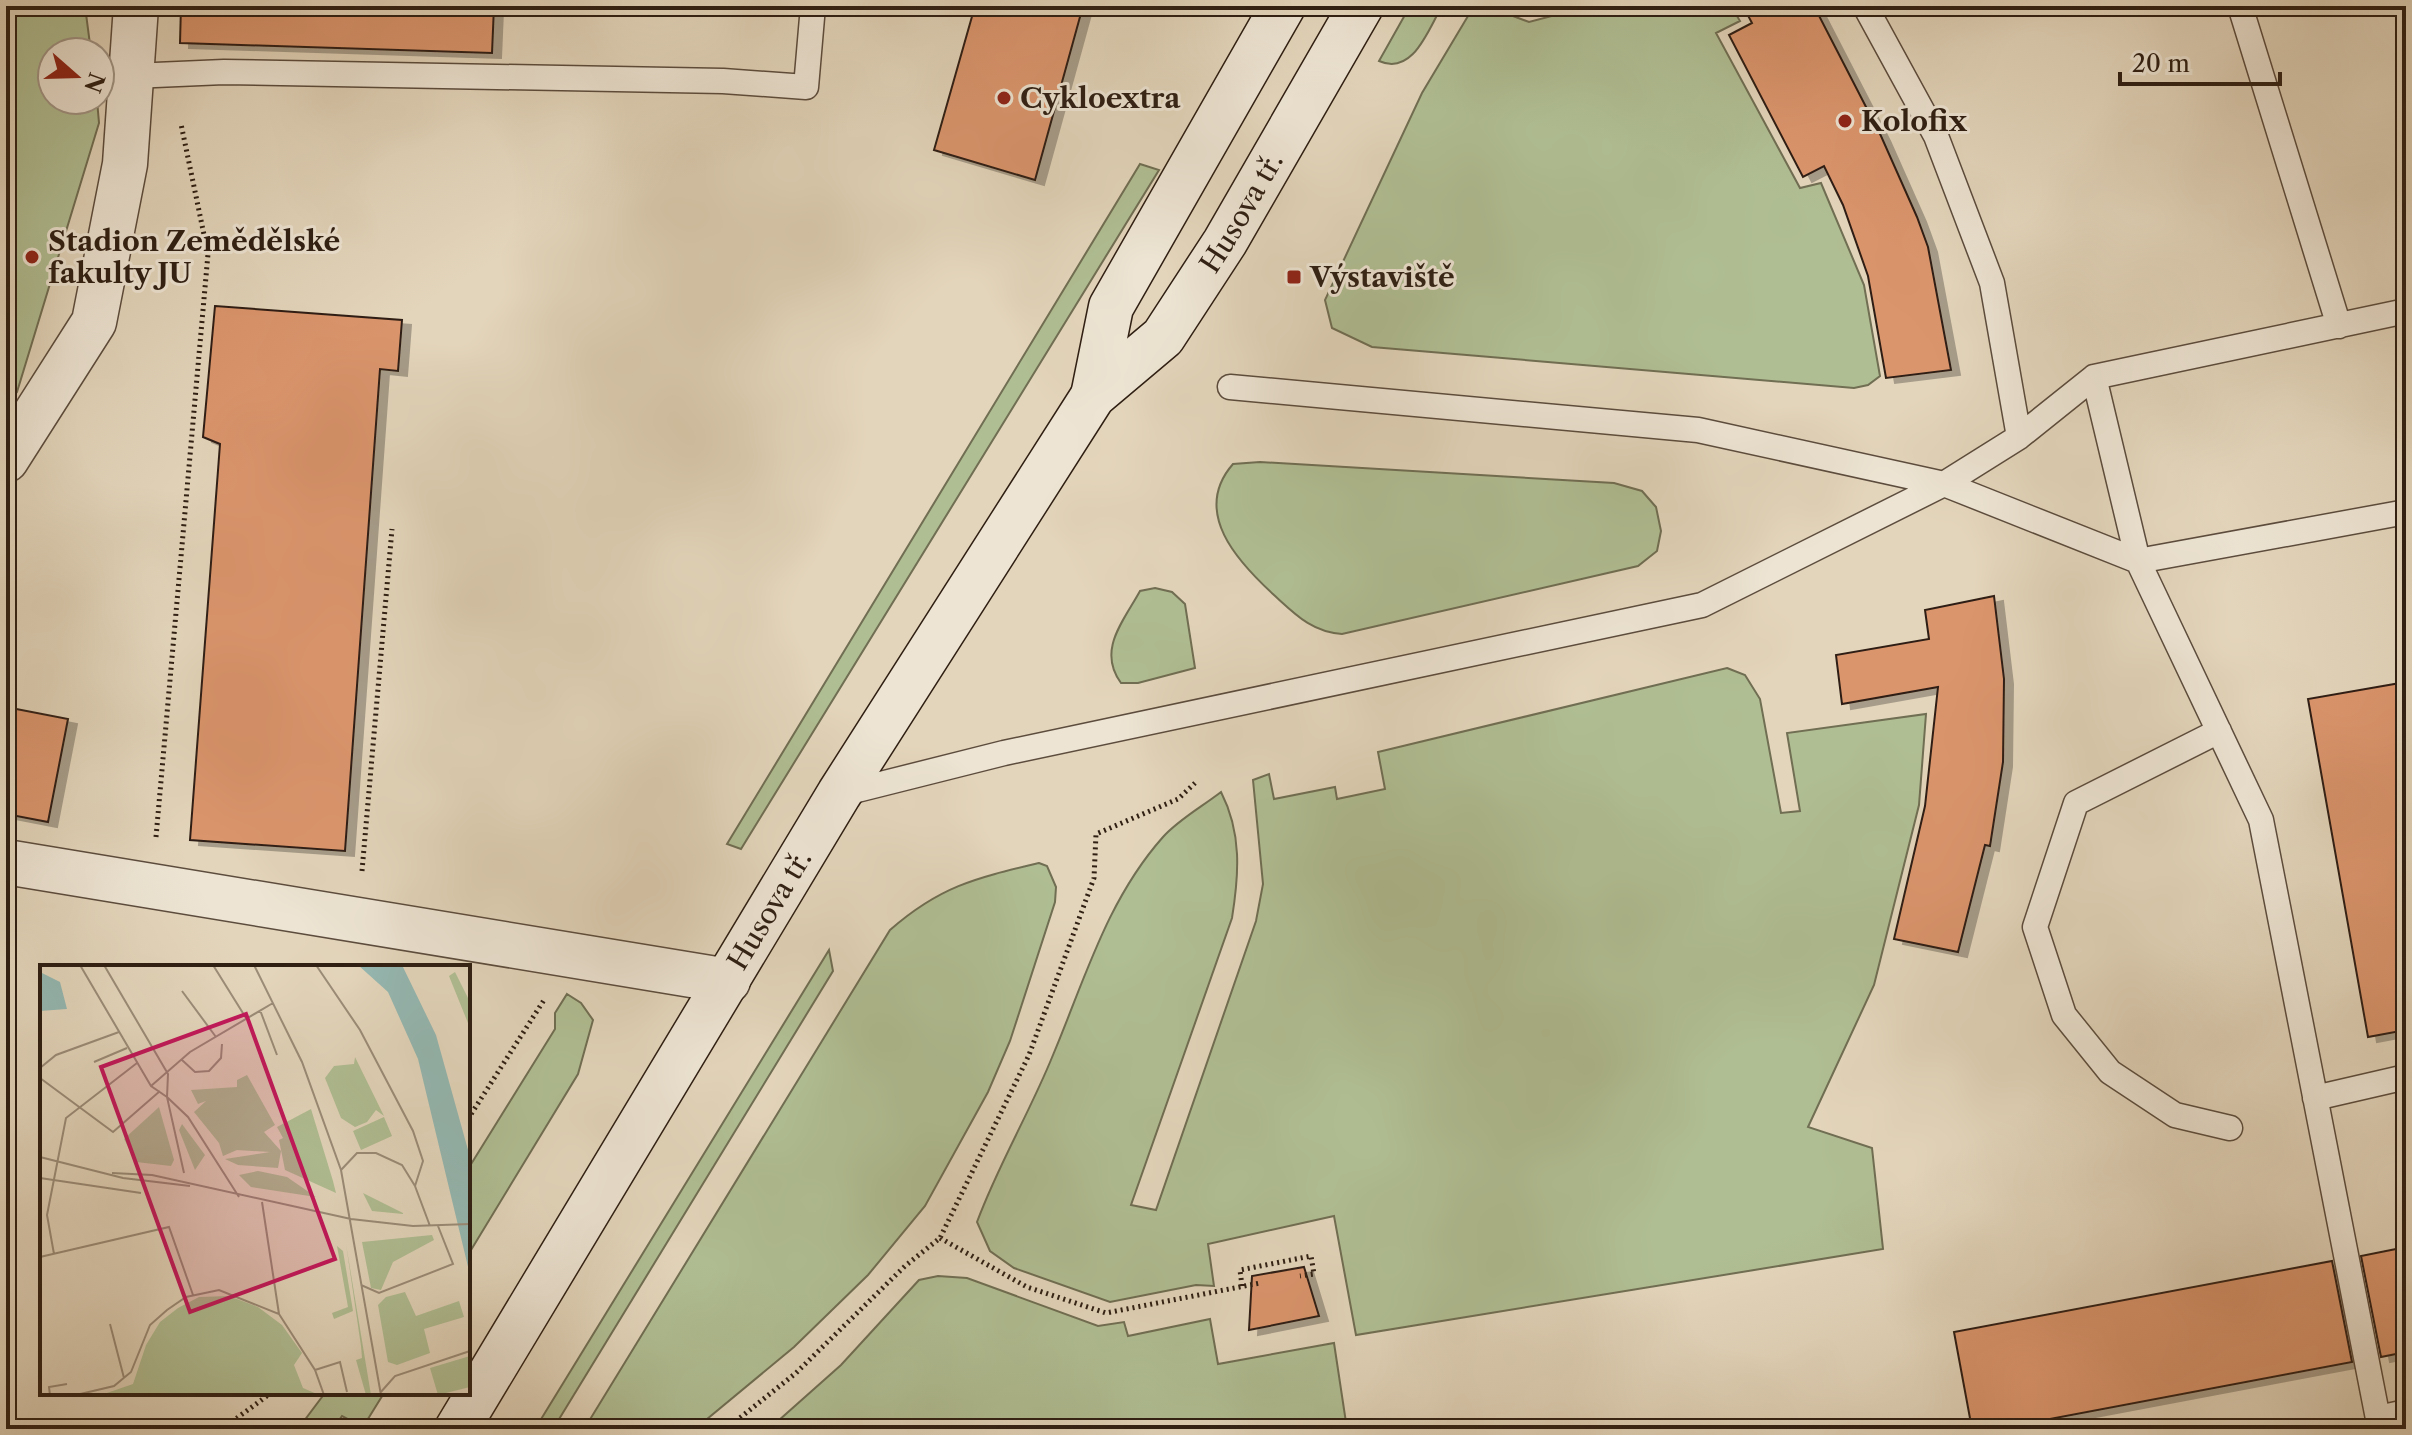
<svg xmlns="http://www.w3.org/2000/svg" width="2412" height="1435" viewBox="0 0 2412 1435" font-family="'Libre Caslon Text',serif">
  <defs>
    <filter id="shadow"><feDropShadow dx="9" dy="5" stdDeviation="0" flood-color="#0004"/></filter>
  </defs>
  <rect width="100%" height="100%" fill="#e3d5bb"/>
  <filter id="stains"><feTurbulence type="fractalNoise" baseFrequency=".0025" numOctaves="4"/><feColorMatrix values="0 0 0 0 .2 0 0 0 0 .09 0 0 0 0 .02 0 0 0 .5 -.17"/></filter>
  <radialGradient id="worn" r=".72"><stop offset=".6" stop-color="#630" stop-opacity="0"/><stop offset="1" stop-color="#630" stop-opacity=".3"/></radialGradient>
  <!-- green -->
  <path fill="#b0be93" stroke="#706e53" stroke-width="2" d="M6 6H85L91 52H52V100H97L99 123 17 392 6 404Z
    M1410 6H1442C1428 30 1413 76 1379 61Z
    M1474 6H1486L1529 22 1590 6H1731L1740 21 1716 33 1800 188 1821 183 1864 285 1880 376 1868 385 1854 388 1372 347 1332 328 1325 300 1422 93Z
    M1140 164 1159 170 741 849 727 844Z
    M1260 462 1614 483 1642 491 1656 507 1661 531 1657 551 1638 566 1342 634C1312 632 1296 615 1274 595 1238 562 1191 512 1233 464Z
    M1155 588 1172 592 1185 604 1195 668 1138 683H1121C1097 650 1123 622 1140 591Z
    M1727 668 1745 675 1760 699 1781 813 1800 811 1787 733 1926 714 1919 805 1874 985 1808 1127 1872 1148 1883 1249 1356 1335 1334 1216 1208 1244 1214 1286 1196 1285 1110 1302 1014 1268 990 1251 977 1222C998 1165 1030 1112 1053 1055 1085 979 1107 900 1163 837 1178 820 1203 806 1221 792 1242 833 1239 874 1232 918L1131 1205 1156 1210 1256 921 1263 884 1253 780 1269 774 1274 799 1335 787 1337 799 1385 789 1378 752Z
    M1039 863 1047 866 1056 887 1055 902 1010 1041 988 1092 925 1206 868 1275 794 1347 695 1429H588L589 1421 890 930C940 886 976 878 1039 863Z
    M829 950 833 971 553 1429H535Z
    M567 994 581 1003 593 1020 578 1074 468 1255V1169L555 1029V1013Z
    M938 1276 967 1278 1098 1326 1124 1322 1128 1336 1210 1319 1218 1364 1334 1343 1347 1429H769L841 1365 919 1280Z
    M325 1393H384L363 1427 342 1416 333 1429H298Z"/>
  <!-- building -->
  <path fill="#db956d" stroke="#2f1f13" stroke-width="2" filter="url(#shadow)" d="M181 6H494L492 53 180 43Z
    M975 6H1083L1035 180 934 150Z
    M1743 6H1814L1881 136 1917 217 1928 247 1951 370 1886 378 1868 276 1843 205 1824 166 1803 177 1729 35 1752 23Z
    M215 306 402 320 398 371 380 369 345 851 190 840 220 444 203 437Z
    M1994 596 2004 679 2003 762 1990 846 1985 845 1958 952 1894 939 1925 806 1938 687 1842 704 1836 655 1929 639 1925 610Z
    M2406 682V1030L2368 1037 2308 699Z
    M6 707 68 719 48 822 6 814Z
    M2406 1247V1352L2381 1357 2361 1256Z
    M2332 1261 2352 1362 1997 1429H1972L1954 1332Z
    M1304 1267 1319 1316 1249 1330 1252 1276Z"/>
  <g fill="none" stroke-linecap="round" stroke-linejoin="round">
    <!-- lane casing -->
    <g stroke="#5c4c3d" stroke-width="27">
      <path id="lane" d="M1865 6 1936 136 1992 283 2019 437
        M2240 6 2339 326
        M132 76 224 72 723 81 806 87 813 6
        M2094 377 2138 561 2261 820 2380 1429
        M1230 387 1698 430 1944 484 2019 437 2094 377 2406 311
        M2219 731 2076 803 2035 927 2064 1015 2110 1072 2175 1115 2230 1128
        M841 794 1004 753 1702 605 1944 484 2138 561 2406 512
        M2315 1098 2406 1077
        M2378 1418 2406 1412"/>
    </g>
    <!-- street casing -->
    <g stroke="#5c4c3d" stroke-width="47">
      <path id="street" d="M6 460 94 322 125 164 136 6
        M6 862 728 981"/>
    </g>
    <!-- secondary casing -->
    <g stroke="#2f1f13" stroke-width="47">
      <g id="secondary">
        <path d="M1093 396 1111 307 1283 6"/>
        <path id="s1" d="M457 1429 839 794 1093 396 1163 337 1225 242 1361 6"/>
      </g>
    </g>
    <!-- path -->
    <path stroke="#2f1f13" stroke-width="5" stroke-dasharray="2 4" stroke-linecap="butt" d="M156 837 208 254 181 124
      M362 871 392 529
      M468 1119 544 1000
      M940 1238 1027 1287 1106 1313 1260 1283
      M1242 1286 1240 1270 1311 1256 1314 1274 1300 1276
      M222 1429 271 1393
      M726 1429 796 1373 905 1266 940 1238 1029 1055 1094 878 1096 834 1178 799 1195 783"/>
    <!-- lane -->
    <use href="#lane" stroke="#ede4d3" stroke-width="24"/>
    <!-- street -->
    <use href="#street" stroke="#ede4d3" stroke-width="44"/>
    <!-- secondary -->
    <use href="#secondary" stroke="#ede4d3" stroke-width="44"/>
  </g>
  <!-- markers -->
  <g fill="#8f2418" stroke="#ede4d3" stroke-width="3">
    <circle cx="1004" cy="98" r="8"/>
    <circle cx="1845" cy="121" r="8"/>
    <circle cx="32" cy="257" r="8"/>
    <rect x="1286" y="269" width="16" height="16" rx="4"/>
  </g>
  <g text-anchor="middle" stroke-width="6" stroke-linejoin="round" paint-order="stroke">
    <!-- poi labels -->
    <g font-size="28" font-weight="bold" fill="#2f1f13" stroke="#ede4d3" text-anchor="start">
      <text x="1020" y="108">Cykloextra</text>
      <text x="1861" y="131">Kolofix</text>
      <text x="48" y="251">Stadion Zemědělské<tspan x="48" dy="32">fakulty JU</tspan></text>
      <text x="1310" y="287">Výstaviště</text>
    </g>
    <!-- street labels -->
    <g font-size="28" fill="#2f1f13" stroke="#ede4d3">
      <text dy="10" stroke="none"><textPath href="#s1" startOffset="1452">Husova tř.</textPath></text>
      <text dy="10" stroke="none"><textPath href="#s1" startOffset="606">Husova tř.</textPath></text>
    </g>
  </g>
  <!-- overview -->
  <g transform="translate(40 965)">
    <rect width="430" height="430" fill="#e3d5bb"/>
    <path d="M415 7 430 37V63L409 11ZM315 92 344 151 336 145 327 157 315 162 301 153 285 113 294 101 314 99ZM207 110 235 160 224 167 241 186 238 203 198 200 185 194 230 187 197 185 183 191 179 178 154 147 166 136 158 139 151 125 197 122V115ZM119 142 134 195 131 201 96 197 84 174ZM271 144 293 216 296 228 245 205 239 175 243 173 237 162ZM344 152 352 171 321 185 313 166ZM142 159 165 190 155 205 139 165ZM218 206 247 212 276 232 211 222 199 210ZM323 228 363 248V249L332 246ZM392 270 394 275 353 297 341 325 331 323 322 277ZM306 279 331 430H326L316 395 322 393 321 381ZM297 281 303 286 313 346 294 354 292 348 308 342ZM365 327 376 351 419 336 424 352 384 364 390 388 357 400 348 397 338 340 346 332ZM189 331 218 342 242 360 262 388 254 400 263 423 279 430H61L93 419 106 380 120 357 138 343 159 332ZM430 391V422L398 430 390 403Z" fill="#b0be93"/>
    <path d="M318 0H362L396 70 430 192V310L378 94 348 27ZM0 7 20 17 27 44 0 46Z" fill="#95b8b2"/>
    <path fill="none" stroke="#9b8c78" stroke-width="2" d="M40 0 111 121 127 132 144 208M64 0 128 109 127 132 148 152 199 232M173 0 206 53M214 0 262 97 301 205 341 430M276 0 320 65 373 166 383 196 375 221 390 261M142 26 176 72M220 45 237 90M142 95 155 107 169 106 181 93 182 79M54 97 87 83M0 103 16 90 79 67M0 113 73 167 120 126M111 121 150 87 233 38M0 192 83 213 150 221M301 205 317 188H336L362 200 375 221M72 208 112 210 311 254 373 261 430 259M0 213 101 228M222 237 239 349M14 289 7 250 26 153 97 98M0 292 129 262 153 330M321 320 339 328 413 299 398 261M70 359 84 413M275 405 300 397 307 427M340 428 355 411 430 386M10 430 9 422 27 419M36 430 74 421 91 407 110 360 127 345 146 332 179 325 239 349 275 405 284 430"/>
    <path fill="#c2185b" fill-opacity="0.15" stroke="#c2185b" stroke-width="4" d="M206 49 295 294 150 347 61 102Z"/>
    <rect width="430" height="430" fill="none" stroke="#2f1f13" stroke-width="4"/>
  </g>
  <!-- margin -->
  <rect width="2412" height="1435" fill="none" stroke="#e3d5bb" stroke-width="32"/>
  <rect x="8" y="8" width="2396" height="1419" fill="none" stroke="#2f1f13" stroke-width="4"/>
  <rect x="16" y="16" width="2380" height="1403" fill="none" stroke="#2f1f13" stroke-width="2"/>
  <!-- north arrow -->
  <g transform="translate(76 76) rotate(110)"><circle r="38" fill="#ede4d3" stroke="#a19586" stroke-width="2"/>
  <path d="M0-6L14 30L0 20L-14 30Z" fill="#8f2418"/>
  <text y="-12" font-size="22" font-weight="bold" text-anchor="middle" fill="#2f1f13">N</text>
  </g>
  <!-- scale -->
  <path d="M2120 72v12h160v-12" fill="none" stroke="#2f1f13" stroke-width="4"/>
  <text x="2132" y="72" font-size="24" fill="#2f1f13" stroke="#ede4d3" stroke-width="6" paint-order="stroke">20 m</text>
  <rect width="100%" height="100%" filter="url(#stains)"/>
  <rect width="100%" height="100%" fill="url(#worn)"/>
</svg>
